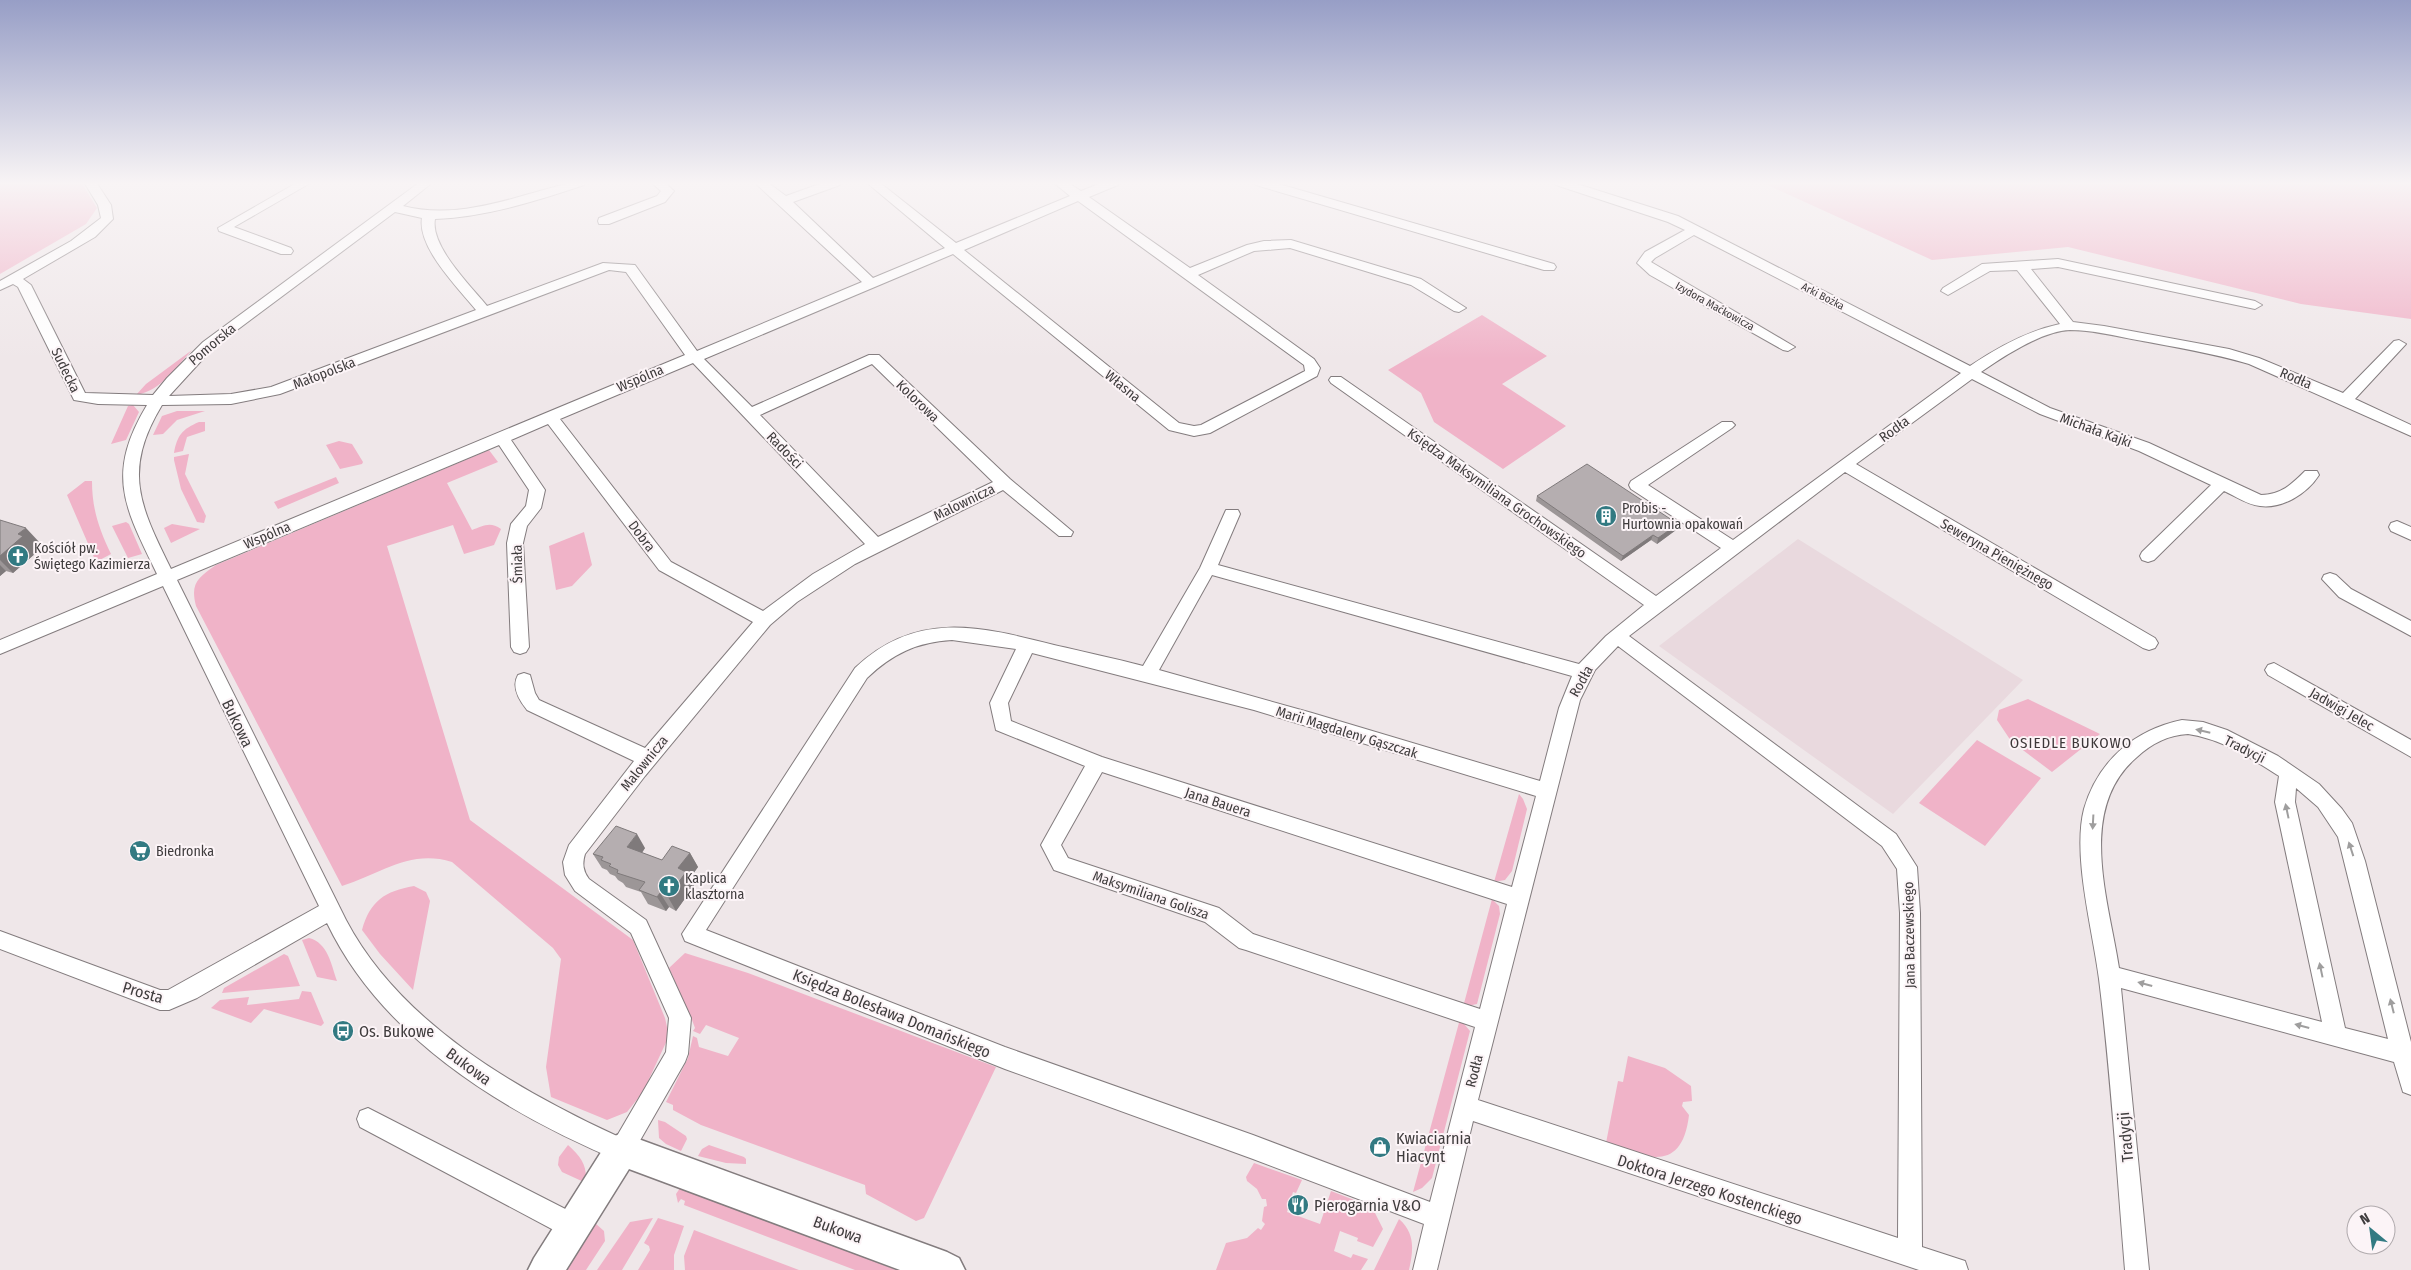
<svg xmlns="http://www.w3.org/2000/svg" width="2411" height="1270" viewBox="0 0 2411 1270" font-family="'Fira Sans Condensed',sans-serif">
  <rect width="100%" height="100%" fill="#efe7e9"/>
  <!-- built -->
  <path fill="#e9d9de" d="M1798 539 2023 680 1893 814 1659 646Z"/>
  <!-- green -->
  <path fill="#f0b3c8" d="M0 182H81L97 208 86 224 0 274Z
    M1761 182H2411V319L2301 304 2068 247 1932 260Z
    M1482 315 1547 356 1502 384 1566 426 1503 469 1434 422 1421 393 1388 370Z
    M192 350C176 367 161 391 136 395L146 384Z
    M133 405 139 412 126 440 111 444 128 406Z
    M177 411H205L177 420 163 434 153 435 162 416Z
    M199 422H205V431L187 437 183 451 174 453C177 436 182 429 199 422Z
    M339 441 352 444 363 462 362 464 340 469 326 445Z
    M489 450 498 462 447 483 472 530C483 526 490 521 501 529L494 545 464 554 453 525 387 546 470 820 633 940 665 1018 669 1036 643 1092 627 1112 607 1120 551 1097 546 1067 561 959 553 948 452 862C409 849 381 874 342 886L196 606C190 583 198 578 216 565Z
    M189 454 185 474 206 516 204 523 197 522 181 489 174 460V457Z
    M336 477 339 483 278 509 274 502Z
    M85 481H92C92 509 99 529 111 554L96 562 67 495Z
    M126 522 129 524 142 554 128 558 112 526Z
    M172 524 200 529 171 543 164 528Z
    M584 532 592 565 572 586 556 590 549 546Z
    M2028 699 2100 734 2052 772 2011 741 1997 720 1999 710Z
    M1977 740 2041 778 1985 846 1919 803Z
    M1519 794 1523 799 1527 809 1512 871 1505 880 1494 882Z
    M414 886 426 892 430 901 413 990 380 954 362 930C370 901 385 891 414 886Z
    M1492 899 1499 906 1500 914 1477 1004 1463 1007Z
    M309 938C328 943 331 964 337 981L317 977 302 940Z
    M685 953 748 973 996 1067 924 1218 916 1221 866 1194 865 1185 701 1125 673 1110V1105L666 1102 688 1058 693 1036 697 1038 699 1047 728 1056 739 1038 706 1025 700 1034 693 1031 695 1028 692 1020 669 968Z
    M284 954 288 956 300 986 222 993 224 988Z
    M302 991 311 992 324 1023 321 1026 264 1009 251 1023 211 1008 220 1000 249 997 247 1005 299 999Z
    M1460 1019 1470 1031 1432 1178 1422 1188 1413 1192Z
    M1628 1056 1665 1068 1691 1086 1692 1101 1683 1102 1682 1106 1689 1115C1682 1174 1646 1158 1606 1143L1618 1081 1623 1082Z
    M658 1120 665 1122 686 1136 687 1139 681 1151 666 1144 659 1138Z
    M568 1145C581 1157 587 1164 586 1183L562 1172 558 1165 559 1157Z
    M709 1145 744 1157 746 1159V1164L726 1163 698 1156 702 1149Z
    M1254 1163 1302 1180 1296 1193 1293 1192 1287 1212 1320 1224 1331 1191 1372 1207 1383 1229 1373 1247 1357 1241 1358 1238 1340 1231 1334 1251 1351 1258 1353 1254 1368 1259 1361 1270H1216L1226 1243 1247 1238 1258 1228 1261 1230 1265 1224 1262 1221 1264 1207 1267 1206 1266 1199H1262L1257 1189 1247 1181 1246 1177Z
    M680 1188 871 1260 896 1270H855L684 1205 685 1201 681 1199 678 1203 676 1194Z
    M653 1218 622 1270H597L630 1222Z
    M658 1218 684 1226 674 1255V1270H638L650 1250 649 1246 644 1243Z
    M1399 1219C1416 1234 1413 1251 1409 1270H1374Z
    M595 1223 604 1231 605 1241 586 1270H564Z
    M694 1230 799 1270H685L684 1256Z"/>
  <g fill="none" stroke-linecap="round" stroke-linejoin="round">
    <!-- street casing -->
    <g stroke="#837c7e" stroke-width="2">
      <path id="street" d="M84 182H96L111 205 113 219 95 237 23 279 31 285 85 393 153 395 167 378 203 342 420 182H433L403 206C444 217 489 206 529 194 549 189 566 182 586 182L584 185C536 201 486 217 435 219 430 246 470 285 487 306L603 263 635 265 697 351 862 282 754 182H767L786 196 825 182H842L840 185 793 202 873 278 945 248 866 182H879L956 243 1070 196 1053 182H1067L1081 191 1104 182H1120L1118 185 1089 197 1190 268 1247 245 1264 241 1291 240 1421 279 1466 308 1459 312 1454 311 1411 285 1290 248 1254 251 1198 275 1314 359 1320 368 1317 376 1210 433 1194 436 1169 430 953 254 704 359 752 407 869 355H879L1010 479 1073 532 1071 536H1059L1003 490 855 564 797 602 770 625 645 776 585 854C582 864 583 871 589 879L646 920 691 1018 688 1054 685 1062 630 1158 622 1162C507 1114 383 1040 327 923L197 998 169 1010H160L0 949V931L160 990H168L319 906 163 586 0 654V640L157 574C125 508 105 475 147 405L98 404 74 400 18 287 13 284 0 290V281L71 241 101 218 98 205ZM1078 201 1304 365 1305 371 1201 425 1194 426 1179 423 964 250ZM395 212 422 218C417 247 458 288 476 310L271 387 231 394 169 396 213 348ZM609 270 626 272 685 355 171 569C140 506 122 471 162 405L231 404 280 394ZM693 363 865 544 813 574 763 611 671 562 560 419ZM872 364 993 482 878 537 760 415ZM548 424 659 570 753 622 645 748 539 700 535 693 530 675 524 673 518 675C511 687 519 700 527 710L634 761 569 845 563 862 565 875 575 891 631 933 669 1018 666 1052 617 1136C516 1089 400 1023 346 920L177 580 499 445 529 490 526 506 511 524 507 543 511 647 514 652 520 654 526 652 529 647 523 543 527 526 541 508 545 490 511 440Z
        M298 182H312L234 227 291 248 293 251 291 254H281L219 231 218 228Z
        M651 182H664L674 191 665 202 609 224H599L598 221 599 218 657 196 661 191Z
        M1254 182H1272L1554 264 1556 267 1554 270H1544L1256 185Z
        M1554 182H1571L1678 216 1970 366C1998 347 2027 331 2060 324L2017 270 1990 271 1948 295 1941 291 1943 288 1982 264 2058 259 2255 301 2262 305 2255 309 2058 267 2031 269 2073 322 2104 326 2229 349 2259 358 2343 393 2394 341 2399 340 2406 344 2355 399 2411 425V436L2249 364C2212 353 2175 347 2137 340 2116 336 2092 330 2070 330 2042 331 2004 356 1981 372L2050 408 2149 443 2261 495C2281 495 2292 484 2305 471H2317L2319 475C2307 494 2282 509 2260 506 2248 505 2235 496 2224 491L2154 560 2148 562 2142 560 2140 556 2142 552 2211 485 2139 451 2040 414 1972 379 1856 464 2155 638 2158 643 2155 648 2149 650 2143 648 1845 472 1629 636 1896 834 1917 867 1920 913 1922 1247 1965 1261 1968 1270H1919L1473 1121 1437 1270H1413L1424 1224 1253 1159 1005 1069 685 941 682 934 855 668C916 610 980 626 1054 645 1084 652 1113 658 1143 666L1200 568 1226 510H1238L1240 514 1218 565 1579 664 1606 636 1644 605 1331 383 1329 380 1331 377H1341L1656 596 1721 548 1631 489 1629 485 1631 481 1722 422H1732L1735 425 1732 428 1648 485 1733 540 1961 373 1694 235 1655 258 1651 262 1795 347 1788 351 1783 350 1650 275 1637 263 1645 252 1685 230 1668 222 1556 185ZM1212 575 1572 676 1559 708 1540 781 1312 713 1159 670ZM952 640 1016 649 990 703 996 730 1085 766 1041 845 1054 870 1205 922 1239 948 1246 950 1475 1027 1430 1202 1253 1135 1005 1047 706 930 867 678C892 654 917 642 952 640ZM1618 646 1882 846 1897 869 1900 913 1898 1238 1478 1100 1580 700 1595 670ZM1032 653 1254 710 1536 796 1512 887 1102 757 1011 721 1008 703ZM1102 772 1507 904 1480 1009 1253 934 1219 908 1068 858 1061 845Z
        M2397 521 2411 527V540L2391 531 2389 527 2391 523Z
        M2330 573 2336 575 2351 589 2411 621V636L2339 597 2322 579 2324 575Z
        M2274 663 2411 740V757L2268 675 2265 670 2268 665Z
        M2182 720 2203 722 2227 730 2278 756 2319 784 2342 809 2352 823 2365 861 2411 1042V1095L2403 1092 2394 1062 2121 988 2149 1270H2125C2117 1173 2111 1075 2099 979 2093 931 2072 856 2084 809 2098 761 2134 730 2182 720ZM2188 734C2222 739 2251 758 2279 776L2275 802 2322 1022 2119 968C2109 901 2076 809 2137 757 2151 744 2168 735 2188 734ZM2296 788 2318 807 2338 837 2388 1039 2345 1028 2295 802Z
        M368 1108 583 1218 586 1227 583 1236 574 1239 565 1236 360 1127 357 1119 360 1111Z"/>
    </g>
    <!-- secondary casing -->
    <g stroke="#837c7e" stroke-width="3">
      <path id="secondary" d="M622 1133 947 1252 959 1258 965 1270H900L629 1169 566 1270H528L534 1258 610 1138Z"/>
    </g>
    <!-- street -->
    <use href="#street" fill="#fff" fill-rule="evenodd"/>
    <!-- secondary -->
    <use href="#secondary" fill="#fff" fill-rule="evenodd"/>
  </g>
  <!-- wall -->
  <path fill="#9c9697" d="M1537 496 1676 530 1657 544 1651 540 1621 561 1536 501Z
    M0 520 41 544 34 548 37 552 13 573 6 571 0 576Z
    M645 848 642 853 662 860 690 853 698 867 690 878 694 886 676 911 669 907 666 911 648 904 641 892 626 887 623 883 618 880 615 876 610 874 607 870 602 868 593 854Z"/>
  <!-- shaded-wall -->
  <path fill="#7f7a7b" d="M1678 524 1676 530 1657 544 1658 538Z
    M26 528 41 544 34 548 37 552 13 573 0 560V556L18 534Z
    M1653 535 1651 540 1621 561 1623 556Z
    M0 565 6 571 0 576Z
    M637 834 645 848 636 861 627 847Z
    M690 853 698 867 690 878 694 886 676 911 668 897 678 868Z
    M660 893 669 907 666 911 657 897Z"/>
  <!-- building -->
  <path fill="#b5aeb0" stroke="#7f7a7b" d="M1587 464 1678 524 1658 538 1653 535 1623 556 1537 496Z
    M0 520 26 528 18 534 23 536 0 556Z
    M616 826 637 834 627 847 662 860 672 846 690 853 678 868 686 872 668 897 660 893 657 897 639 890 645 882 617 873 618 870 609 866 611 864 601 860 603 857 593 854Z"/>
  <!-- one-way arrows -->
  <defs><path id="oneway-solid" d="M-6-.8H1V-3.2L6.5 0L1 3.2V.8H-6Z" transform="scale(1.25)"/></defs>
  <g fill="#9f9e9e">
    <use href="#oneway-solid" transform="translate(2203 731) rotate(-167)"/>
    <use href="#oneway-solid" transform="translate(2287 811) rotate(-102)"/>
    <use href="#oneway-solid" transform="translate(2093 822) rotate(93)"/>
    <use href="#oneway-solid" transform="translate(2351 849) rotate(-108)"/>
    <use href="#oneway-solid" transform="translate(2321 970) rotate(-102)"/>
    <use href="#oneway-solid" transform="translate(2145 984) rotate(-165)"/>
    <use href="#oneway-solid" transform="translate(2392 1006) rotate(-104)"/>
    <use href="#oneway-solid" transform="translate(2302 1026) rotate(-165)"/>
  </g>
  <!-- sky -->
  <linearGradient id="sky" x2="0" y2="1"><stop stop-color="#979ec6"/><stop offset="0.51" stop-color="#f8f4f5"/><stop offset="1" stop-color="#f8f4f5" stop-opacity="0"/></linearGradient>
  <rect width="2411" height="359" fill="url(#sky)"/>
  <!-- icons -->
  <defs>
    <g id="building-disc" transform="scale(1.125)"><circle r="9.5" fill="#327a82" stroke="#fcf4f7"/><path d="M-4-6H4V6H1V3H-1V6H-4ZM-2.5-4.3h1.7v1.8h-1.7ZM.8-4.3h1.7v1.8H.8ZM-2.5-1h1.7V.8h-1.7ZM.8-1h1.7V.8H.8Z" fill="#fff"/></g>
    <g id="church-disc" transform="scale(1.125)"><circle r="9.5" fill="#327a82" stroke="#fcf4f7"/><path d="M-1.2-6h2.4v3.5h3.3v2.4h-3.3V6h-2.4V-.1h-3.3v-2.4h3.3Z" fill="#fff"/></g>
    <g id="supermarket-disc" transform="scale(1.125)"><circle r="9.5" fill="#327a82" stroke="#fcf4f7"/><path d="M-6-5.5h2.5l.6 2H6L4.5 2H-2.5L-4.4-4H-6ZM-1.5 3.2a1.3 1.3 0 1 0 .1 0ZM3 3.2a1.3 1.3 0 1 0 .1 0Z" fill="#fff"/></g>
    <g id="bus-disc" transform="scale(1.125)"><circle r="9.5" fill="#327a82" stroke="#fcf4f7"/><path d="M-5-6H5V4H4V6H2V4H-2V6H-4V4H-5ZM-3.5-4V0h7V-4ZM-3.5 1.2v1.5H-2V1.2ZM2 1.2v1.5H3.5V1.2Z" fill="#fff"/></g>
    <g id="shop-disc" transform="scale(1.125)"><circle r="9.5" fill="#327a82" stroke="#fcf4f7"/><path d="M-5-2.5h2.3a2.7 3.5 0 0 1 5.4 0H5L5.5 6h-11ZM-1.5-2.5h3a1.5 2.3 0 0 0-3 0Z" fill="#fff"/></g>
    <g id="restaurant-disc" transform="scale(1.125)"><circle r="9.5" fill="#327a82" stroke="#fcf4f7"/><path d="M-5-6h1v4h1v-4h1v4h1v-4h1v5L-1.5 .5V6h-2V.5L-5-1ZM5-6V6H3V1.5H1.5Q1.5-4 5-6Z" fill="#fff"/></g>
  </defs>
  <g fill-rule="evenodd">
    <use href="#building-disc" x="1606" y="516"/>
    <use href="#church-disc" x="18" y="556"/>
    <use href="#supermarket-disc" x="140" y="851"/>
    <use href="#church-disc" x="669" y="886"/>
    <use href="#bus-disc" x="343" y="1031"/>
    <use href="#shop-disc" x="1380" y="1147"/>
    <use href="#restaurant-disc" x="1298" y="1205"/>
  </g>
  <g text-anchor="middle" stroke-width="4" stroke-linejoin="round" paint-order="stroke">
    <!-- far-street labels -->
    <g font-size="11" fill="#3f3c3d" stroke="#fcf4f7">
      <text transform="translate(1823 296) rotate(27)" y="4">Arki Bożka</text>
      <text transform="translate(1715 306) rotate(29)" y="4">Izydora Maćkowicza</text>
    </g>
    <!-- street labels -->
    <g font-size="14" fill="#3f3c3d" stroke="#fcf4f7">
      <text transform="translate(212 344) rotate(-40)" y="5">Pomorska</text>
      <text transform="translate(66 370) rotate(64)" y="5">Sudecka</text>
      <text transform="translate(324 373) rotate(-21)" y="5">Małopolska</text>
      <text transform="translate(640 378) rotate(-23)" y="5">Wspólna</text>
      <text transform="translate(2296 378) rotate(23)" y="5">Rodła</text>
      <text transform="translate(1123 386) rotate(39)" y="5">Własna</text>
      <text transform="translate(918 401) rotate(44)" y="5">Kolorowa</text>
      <text transform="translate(1894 429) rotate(-36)" y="5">Rodła</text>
      <text transform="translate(2096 430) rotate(20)" y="5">Michała Kajki</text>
      <text transform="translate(785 450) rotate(46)" y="5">Radości</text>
      <text transform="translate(1497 493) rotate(35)" y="5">Księdza Maksymiliana Grochowskiego</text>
      <text transform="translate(964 502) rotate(-26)" y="5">Malownicza</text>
      <text transform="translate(267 535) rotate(-23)" y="5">Wspólna</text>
      <text transform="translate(642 536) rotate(53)" y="5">Dobra</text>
      <text transform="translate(1997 554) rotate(30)" y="5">Seweryna Pieniężnego</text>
      <text transform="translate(517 564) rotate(-91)" y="5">Śmiała</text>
      <text transform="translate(1581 681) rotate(-61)" y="5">Rodła</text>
      <text transform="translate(2342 709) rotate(30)" y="5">Jadwigi Jelec</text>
      <text transform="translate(1347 732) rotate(17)" y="5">Marii Magdaleny Gąszczak</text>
      <text transform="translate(2245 749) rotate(27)" y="5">Tradycji</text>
      <text transform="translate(644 763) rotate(-51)" y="5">Malownicza</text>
      <text transform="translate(1218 802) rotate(18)" y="5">Jana Bauera</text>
      <text transform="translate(1151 895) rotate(19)" y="5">Maksymiliana Golisza</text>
      <text transform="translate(1909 935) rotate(-91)" y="5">Jana Baczewskiego</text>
      <text transform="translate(1474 1071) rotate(-76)" y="5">Rodła</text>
    </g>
    <!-- poi labels -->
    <g font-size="14" fill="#3f3c3d" stroke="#fcf4f7" text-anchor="start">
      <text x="1622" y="513">Probis -<tspan x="1622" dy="16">Hurtownia opakowań</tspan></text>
      <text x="34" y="553">Kościół pw.<tspan x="34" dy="16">Świętego Kazimierza</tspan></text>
      <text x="156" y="856">Biedronka</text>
      <text x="685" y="883">Kaplica<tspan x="685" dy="16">klasztorna</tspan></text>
    </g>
    <!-- neighbourhood labels -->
    <g font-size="15" letter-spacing="1" fill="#3e383a" stroke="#fcf4f7">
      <text x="2071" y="748">OSIEDLE BUKOWO</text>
    </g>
    <!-- near-street labels -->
    <g font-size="16" fill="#3f3c3d" stroke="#fcf4f7">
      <text transform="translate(238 723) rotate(64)" y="6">Bukowa</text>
      <text transform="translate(143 992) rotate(16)" y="6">Prosta</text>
      <text transform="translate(892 1013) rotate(22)" y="6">Księdza Bolesława Domańskiego</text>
      <text transform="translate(469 1066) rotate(36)" y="6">Bukowa</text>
      <text transform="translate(2125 1137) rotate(-95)" y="6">Tradycji</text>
      <text transform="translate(1710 1189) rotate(18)" y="6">Doktora Jerzego Kostenckiego</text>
      <text transform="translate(838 1229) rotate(20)" y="6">Bukowa</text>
    </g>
    <!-- near-poi labels -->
    <g font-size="16" fill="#3f3c3d" stroke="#fcf4f7" text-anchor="start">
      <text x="359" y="1037">Os. Bukowe</text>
      <text x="1396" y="1144">Kwiaciarnia<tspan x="1396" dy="18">Hiacynt</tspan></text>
      <text x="1314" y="1211">Pierogarnia V&amp;O</text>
    </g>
  </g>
  <!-- north arrow -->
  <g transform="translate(2371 1230) rotate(331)"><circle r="24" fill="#fcf4f7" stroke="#b0aaad"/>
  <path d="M0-4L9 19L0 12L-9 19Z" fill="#327a82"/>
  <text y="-8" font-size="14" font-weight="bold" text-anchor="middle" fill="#3f3c3d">N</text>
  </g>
</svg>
